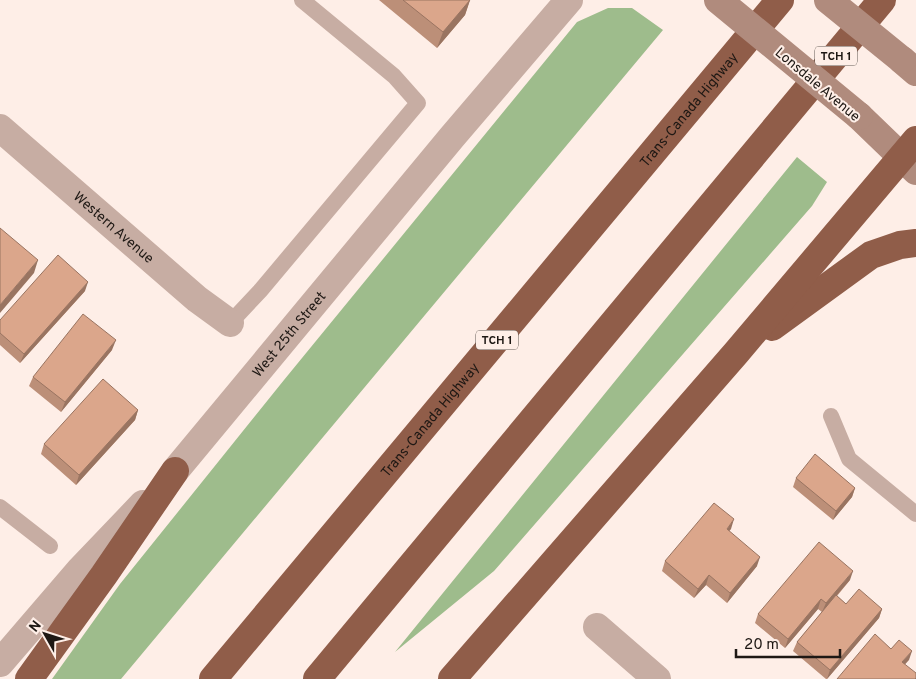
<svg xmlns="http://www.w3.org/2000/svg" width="916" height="679" viewBox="0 0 916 679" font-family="Overpass,sans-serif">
  <rect width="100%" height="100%" fill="#feeee7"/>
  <!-- forest -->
  <path fill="#9ebc8c" d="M608 8H632L663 30 121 679H52L120 584 284 380 577 22Z
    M797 157 827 182 812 206 494 571 395 652Z"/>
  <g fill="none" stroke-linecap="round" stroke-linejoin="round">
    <!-- service -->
    <path stroke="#c7ada3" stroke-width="16" d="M230 323 260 291 418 103 394 76 302 0
      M831 416 849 459 916 514
      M0 507 50 546"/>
    <!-- minor -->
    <g stroke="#c7ada3" stroke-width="28">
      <path id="s1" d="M0 128 197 299 230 323"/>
      <path d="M597 627 657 679"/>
      <path d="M0 663 80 570 143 504"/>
    </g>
    <!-- tertiary -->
    <path stroke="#c7ada3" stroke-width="28" id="s2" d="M175 471 452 137 569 0"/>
    <!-- secondary -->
    <path stroke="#b08b7d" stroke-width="28" d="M902 60 916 72
      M859 116 916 171"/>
    <!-- motorway -->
    <g stroke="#905d49" stroke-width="28">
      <path d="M772 327 871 255 900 245 916 243"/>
      <path d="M29 679 104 575 175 471"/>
      <path id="s3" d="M213 679 780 0"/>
      <path d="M317 679 882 0"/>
      <path d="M452 679 736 353 916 140"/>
    </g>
    <!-- secondary-bridge -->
    <path stroke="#b08b7d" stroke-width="28" d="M718 0 859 116
      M828 0 902 60"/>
  </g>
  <!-- wall -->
  <path fill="#bc8f78" d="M379 0H470L465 15 437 48Z
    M85 291 20 363 0 345V320Z
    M112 350 61 412 29 386 33 377Z
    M138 410 135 420 76 485 41 454 44 444Z
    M796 478 855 488 852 497 833 520 793 487Z
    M731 529 729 531 757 566 727 603 706 585 694 598 662 571 665 561Z
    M850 580 837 596 846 604 882 609 879 618 827 679H826L793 651 797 642 822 612 818 609 785 648 755 623 758 614Z"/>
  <!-- shaded-wall -->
  <path fill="#997461" d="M470 0 465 15 437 48 443 32Z
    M38 260 34 273 0 313V305Z
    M88 282 85 291 20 363 24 354Z
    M116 340 112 350 61 412 65 402Z
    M138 410 135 420 76 485 79 475Z
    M855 488 852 497 833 520 836 511Z
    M734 519 731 529 723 538 727 529Z
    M760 557 757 566 727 603 730 593Z
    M853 571 850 580 822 612 826 603Z
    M709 575 706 585 694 598 698 589Z
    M821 599 818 609 785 648 788 639Z
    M882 609 879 618 827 679 830 670Z
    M912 651 909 660 899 671 902 662Z"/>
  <!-- building -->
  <path fill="#dba68b" stroke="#997461" d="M403 0H470L443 32Z
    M0 228 38 260 0 305Z
    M58 255 88 282 24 354 0 333V320Z
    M83 314 116 340 65 402 33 377Z
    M103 379 138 410 79 475 44 444Z
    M815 454 855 488 836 511 796 478Z
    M714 503 734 519 727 529 760 557 730 593 709 575 698 589 665 561Z
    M819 542 853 571 826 603 821 599 788 639 758 614Z
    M859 589 882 609 830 670 797 642 836 595 846 604Z
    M875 634 891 649 899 640 912 651 902 662 916 673V678L915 679H837Z"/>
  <g text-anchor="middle" stroke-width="4" stroke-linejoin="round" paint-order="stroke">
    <!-- shield labels -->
    <g fill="#feeee7" stroke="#615853" stroke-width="1">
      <rect x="815" y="46.5" width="42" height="19" rx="4"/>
      <rect x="476" y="330.5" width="42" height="19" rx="4"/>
    </g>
    <g font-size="12" font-weight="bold" fill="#1e1814">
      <text x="836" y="60">TCH 1</text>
      <text x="497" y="344">TCH 1</text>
    </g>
    <!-- street labels -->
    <g font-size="14" fill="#1e1814" stroke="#feeee7">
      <text transform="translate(818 84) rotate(40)" y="5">Lonsdale Avenue</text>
      <text dy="5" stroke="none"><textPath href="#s3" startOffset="742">Trans-Canada Highway</textPath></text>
      <text dy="5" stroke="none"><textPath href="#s1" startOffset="151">Western Avenue</textPath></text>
      <text dy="5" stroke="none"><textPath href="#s2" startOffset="178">West 25th Street</textPath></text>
      <text dy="5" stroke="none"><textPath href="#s3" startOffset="338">Trans-Canada Highway</textPath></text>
    </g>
  </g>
  <!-- north arrow -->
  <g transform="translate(45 634) rotate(309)" stroke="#feeee7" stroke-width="4" paint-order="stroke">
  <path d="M0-4L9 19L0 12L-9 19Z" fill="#1e1814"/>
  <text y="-8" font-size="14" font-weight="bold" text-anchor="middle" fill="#1e1814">N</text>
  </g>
  <!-- scale -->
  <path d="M736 649v8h104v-8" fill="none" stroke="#1e1814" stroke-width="2.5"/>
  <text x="744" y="649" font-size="15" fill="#1e1814" stroke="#feeee7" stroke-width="4" paint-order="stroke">20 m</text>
</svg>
